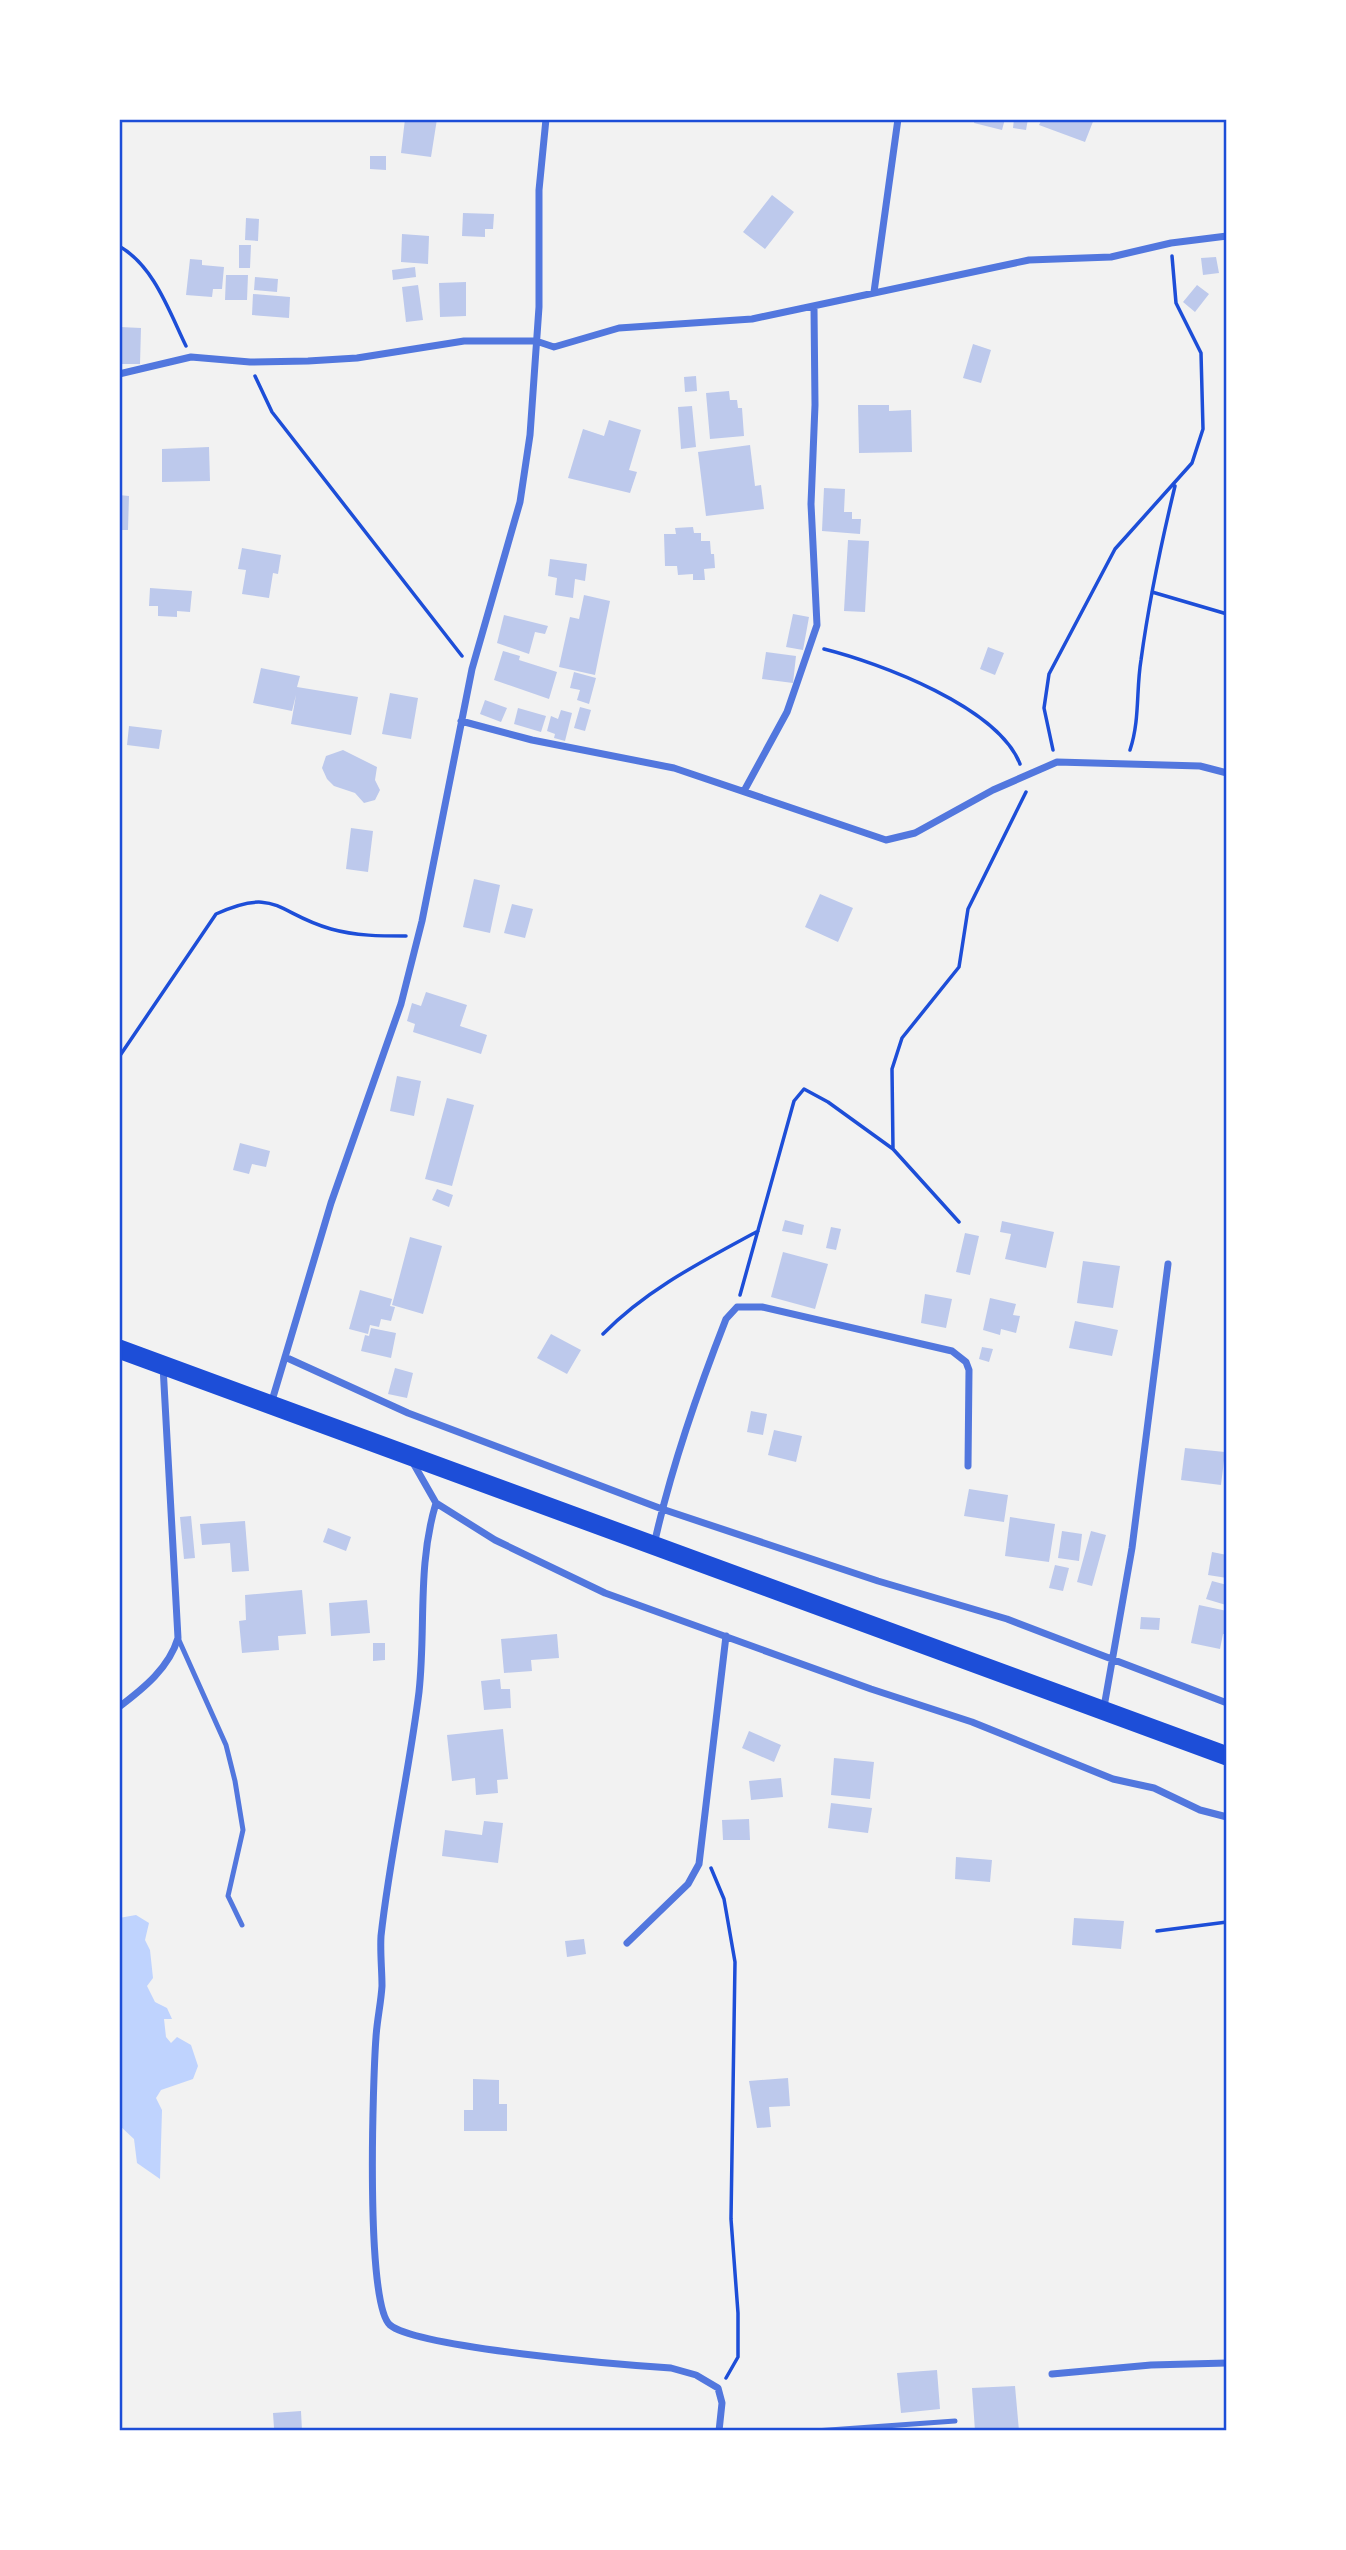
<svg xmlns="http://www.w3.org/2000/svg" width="1346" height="2550" font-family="'Crimson Pro',serif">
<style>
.water{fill:#bfd3fe}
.building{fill:#bdc9ec}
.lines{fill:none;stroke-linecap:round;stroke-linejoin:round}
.path{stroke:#1d4ed8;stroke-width:3.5}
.service{stroke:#5277de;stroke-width:5}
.minor{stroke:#5277de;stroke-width:7}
.trunk{stroke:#1d4ed8;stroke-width:19}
.neatline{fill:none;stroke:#1d4ed8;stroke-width:2.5}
</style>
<rect width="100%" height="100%" fill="#f2f2f2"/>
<path class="water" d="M136 1915 149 1923 145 1940 150 1950 153 1978 147 1986 155 2002 167 2008 172 2019H164L166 2037 171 2043 177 2037 191 2045 198 2066 193 2079 161 2090 156 2098 162 2110 160 2179 137 2163 134 2139 119 2125V1918Z"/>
<path class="building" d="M405 119H437L431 157 401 153Z
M975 119H1005L1002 130 974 123Z
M1014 119H1028L1026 130 1013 128Z
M1042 119H1094L1085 142 1039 125Z
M370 156H386V170L370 169Z
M772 195 794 212 765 249 743 232Z
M463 213 494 214 493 229H485V237L462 236Z
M246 218 259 219 258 241 245 240Z
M402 234 429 236 428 264 401 262Z
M239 245H251L250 268H239Z
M1216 257 1219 273 1203 275 1201 258Z
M190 259 202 260V265L224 267 222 289H213L212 297 186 295Z
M415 267 416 277 393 280 392 270Z
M226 275H248L247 300H225Z
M255 277 278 279 277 292 254 290Z
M466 282V316L440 317 439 283Z
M418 285 423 320 406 322 402 287Z
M1197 285 1209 294 1195 312 1183 302Z
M253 294 290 297 289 318 252 315Z
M120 327 141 328 140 364H119Z
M973 344 991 350 981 383 963 378Z
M696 376 697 391 685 392 684 377Z
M729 391 730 400H737L738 408H742L744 436 710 439 706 393Z
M858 405H889V411L911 410 912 452 859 453Z
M692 406 696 447 681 449 678 407Z
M609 420 641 430 629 470 637 472 630 493 568 478 583 429 604 436Z
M750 445 755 486 761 485 764 509 706 516 698 452Z
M209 447 210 481 162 482V449Z
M824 488 845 489 844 512H852V519H861L860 534 822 531Z
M119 495 129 496 128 530H119Z
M693 527 694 533H701V541H710L711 554H714L715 568 704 569 705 580H693V574L678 575 677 566H665L664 534H676L675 528Z
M848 540 869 541 865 612 844 611Z
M242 548 281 555 278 574 273 573 269 598 242 594 246 570 238 569Z
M550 559 587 564 585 581 575 579 573 598 555 595 557 578 548 576Z
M150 588 192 591 190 612 177 611V617L158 616V606H149Z
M584 595 610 601 595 675 559 667 570 617 579 619Z
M793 614 809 617 803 650 786 647Z
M504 615 548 626 545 634 535 632 529 654 497 643Z
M988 647 1004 653 995 675 980 669Z
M503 651 520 656 519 660 557 672 549 699 494 680Z
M766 652 796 656 793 683 762 679Z
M261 668 300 676 297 687 358 697 351 735 291 724 296 695 292 711 253 703Z
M574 672 596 678 589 704 577 700 580 690 570 688Z
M390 693 418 698 411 739 382 734Z
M485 700 507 708 501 722 480 714Z
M580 707 591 710 585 731 574 728Z
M518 708 546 716 541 732 514 724Z
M561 710 572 713 565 741 554 738 555 734 547 731 551 716 558 719Z
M129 726 162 730 159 749 127 745Z
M343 750 377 767 375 780 380 790 375 800 364 803 355 793 334 786 327 779 322 768 326 756Z
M351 828 373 831 368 872 346 869Z
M474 879 500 885 490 933 463 927Z
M820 894 853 908 838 942 805 927Z
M512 904 533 909 525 938 504 933Z
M426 992 467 1005 460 1026 487 1035 481 1054 413 1032 415 1024 407 1021 412 1003 421 1006Z
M397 1076 421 1081 414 1116 390 1111Z
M447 1098 474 1105 452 1186 425 1179Z
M240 1143 270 1151 266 1167 252 1164 249 1174 233 1170Z
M437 1189 453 1195 449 1207 432 1200Z
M785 1220 804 1225 802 1235 782 1231Z
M1002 1221 1054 1232 1046 1268 1005 1259 1011 1234 1000 1232Z
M831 1227 841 1229 836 1250 826 1248Z
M965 1233 979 1236 970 1275 956 1272Z
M410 1237 442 1246 423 1314 392 1305Z
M783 1252 828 1264 815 1309 771 1297Z
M1083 1261 1120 1266 1113 1308 1077 1303Z
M360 1290 392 1299 390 1306 395 1307 391 1321 381 1319 379 1327 370 1325 368 1334 349 1329Z
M925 1294 952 1299 946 1328 921 1323Z
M990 1298 1016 1304 1013 1315 1020 1316 1016 1333 1001 1329 1000 1335 983 1330Z
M1075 1321 1118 1330 1112 1356 1069 1348Z
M371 1328 396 1333 391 1358 361 1351 365 1335 369 1336Z
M551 1334 581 1350 567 1374 537 1358Z
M982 1347 993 1349 989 1362 979 1359Z
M395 1368 413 1373 407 1398 388 1394Z
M751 1411 767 1414 763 1435 747 1432Z
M774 1430 802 1436 796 1462 768 1455Z
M1185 1448 1225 1452 1221 1485 1181 1480Z
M969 1489 1008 1495 1004 1522 964 1516Z
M191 1516 195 1558 184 1559 180 1517Z
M1010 1517 1055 1524 1049 1562 1005 1556Z
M245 1521 249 1571 232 1572 230 1543 202 1545 200 1524Z
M328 1528 351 1537 346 1551 323 1542Z
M1062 1531 1082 1534 1079 1561 1058 1558Z
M1091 1531 1106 1535 1092 1586 1077 1582Z
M1212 1552 1227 1555V1578L1208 1575Z
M1055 1565 1069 1568 1063 1591 1049 1588Z
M1212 1581 1227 1585 1226 1605 1206 1599Z
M302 1590 306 1634 278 1636 279 1650 242 1653 239 1621 246 1620 245 1595Z
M367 1600 370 1633 331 1636 329 1603Z
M1199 1605 1227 1611V1634H1223L1220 1649 1191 1643Z
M1141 1617 1160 1618 1159 1630 1140 1629Z
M557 1634 559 1658 531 1660 532 1671 504 1673 501 1639Z
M373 1643H385V1660L373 1661Z
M500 1679 501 1689H510L511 1708 484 1710 481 1681Z
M503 1729 508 1779 497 1780 498 1793 476 1795 475 1778 452 1781 447 1735Z
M749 1731 781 1745 774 1762 742 1748Z
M834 1758 874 1762 870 1799 831 1795Z
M781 1778 783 1797 751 1800 749 1781Z
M831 1803 872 1808 868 1833 828 1828Z
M749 1819 750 1840H723L722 1820Z
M484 1821 503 1823 498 1863 442 1856 445 1830 482 1835Z
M956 1857 992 1860 990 1882 955 1879Z
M1074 1918 1124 1921 1121 1949 1072 1945Z
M584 1939 586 1954 567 1957 565 1941Z
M788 2078 790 2106 769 2107 771 2127 757 2128 749 2081Z
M473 2079 499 2080V2104H507V2131H464V2110H473Z
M937 2370 940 2409 901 2413 897 2373Z
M1015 2386 1019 2431H975L972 2388Z
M301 2411 302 2431H265L274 2428 273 2413Z"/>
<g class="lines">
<path class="path" d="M119 246C154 266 169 311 186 346
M255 376 272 412 462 656
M1152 592 1227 614
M824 649C880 663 998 707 1020 764
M1053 750 1044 708 1049 674 1115 549 1192 463 1203 429 1201 353 1176 303 1172 256
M1130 750C1140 720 1136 690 1141 660 1149 601 1161 544 1175 486
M119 1057 216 914C277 886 277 914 331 929 356 936 381 936 406 936
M893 1149 892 1069 902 1038 959 967 968 909 1026 792
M740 1295 794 1101 804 1089 828 1102 893 1149 959 1222
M603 1334C647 1289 703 1261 758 1231
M711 1868 724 1899 735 1962 731 2219 738 2313V2357L726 2378
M1157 1931 1227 1922"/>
<path class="service" d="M178 1638 226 1745 235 1781 243 1830 228 1896 242 1925
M815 2431 955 2421"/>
<path class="minor" d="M874 292 898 119
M119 374 191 357 250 362 308 361 357 358 464 341H536L554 347 619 328 752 319 1029 260 1111 257 1171 243 1227 236
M461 721 532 740 674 768 886 840 915 833 993 790 1057 762 1200 766 1227 773
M744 791 787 712 817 625 811 504 815 405 814 308
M285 1357 408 1413 662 1509 878 1581 1007 1619 1227 1703
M271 1404 331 1203 401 1004 422 921 472 669 520 502 530 435 539 307V190L546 119
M412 1461 436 1503 495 1540 605 1593 871 1689 972 1722 1113 1779 1154 1788 1200 1810 1227 1817
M436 1503C417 1566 426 1628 419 1692 409 1773 390 1854 381 1936 380 1952 382 1970 382 1986 381 2003 377 2020 376 2037 373 2078 365 2304 390 2325 418 2348 624 2365 671 2368L696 2375 718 2388 722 2403 719 2431
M654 1545C671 1467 697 1393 726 1319L737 1307H762L952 1351 966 1362 969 1370 968 1466
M119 1707C144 1688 169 1668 178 1638L163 1366
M1104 1707 1132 1548 1168 1264
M627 1943 688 1884 699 1864 726 1636
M1052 2374 1151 2365 1227 2363"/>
<path class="trunk" d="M119 1349 1227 1756"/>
</g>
<rect width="1346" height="2550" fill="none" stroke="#ffffff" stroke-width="242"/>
<rect x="121" y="121" width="1104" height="2308" class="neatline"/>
</svg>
